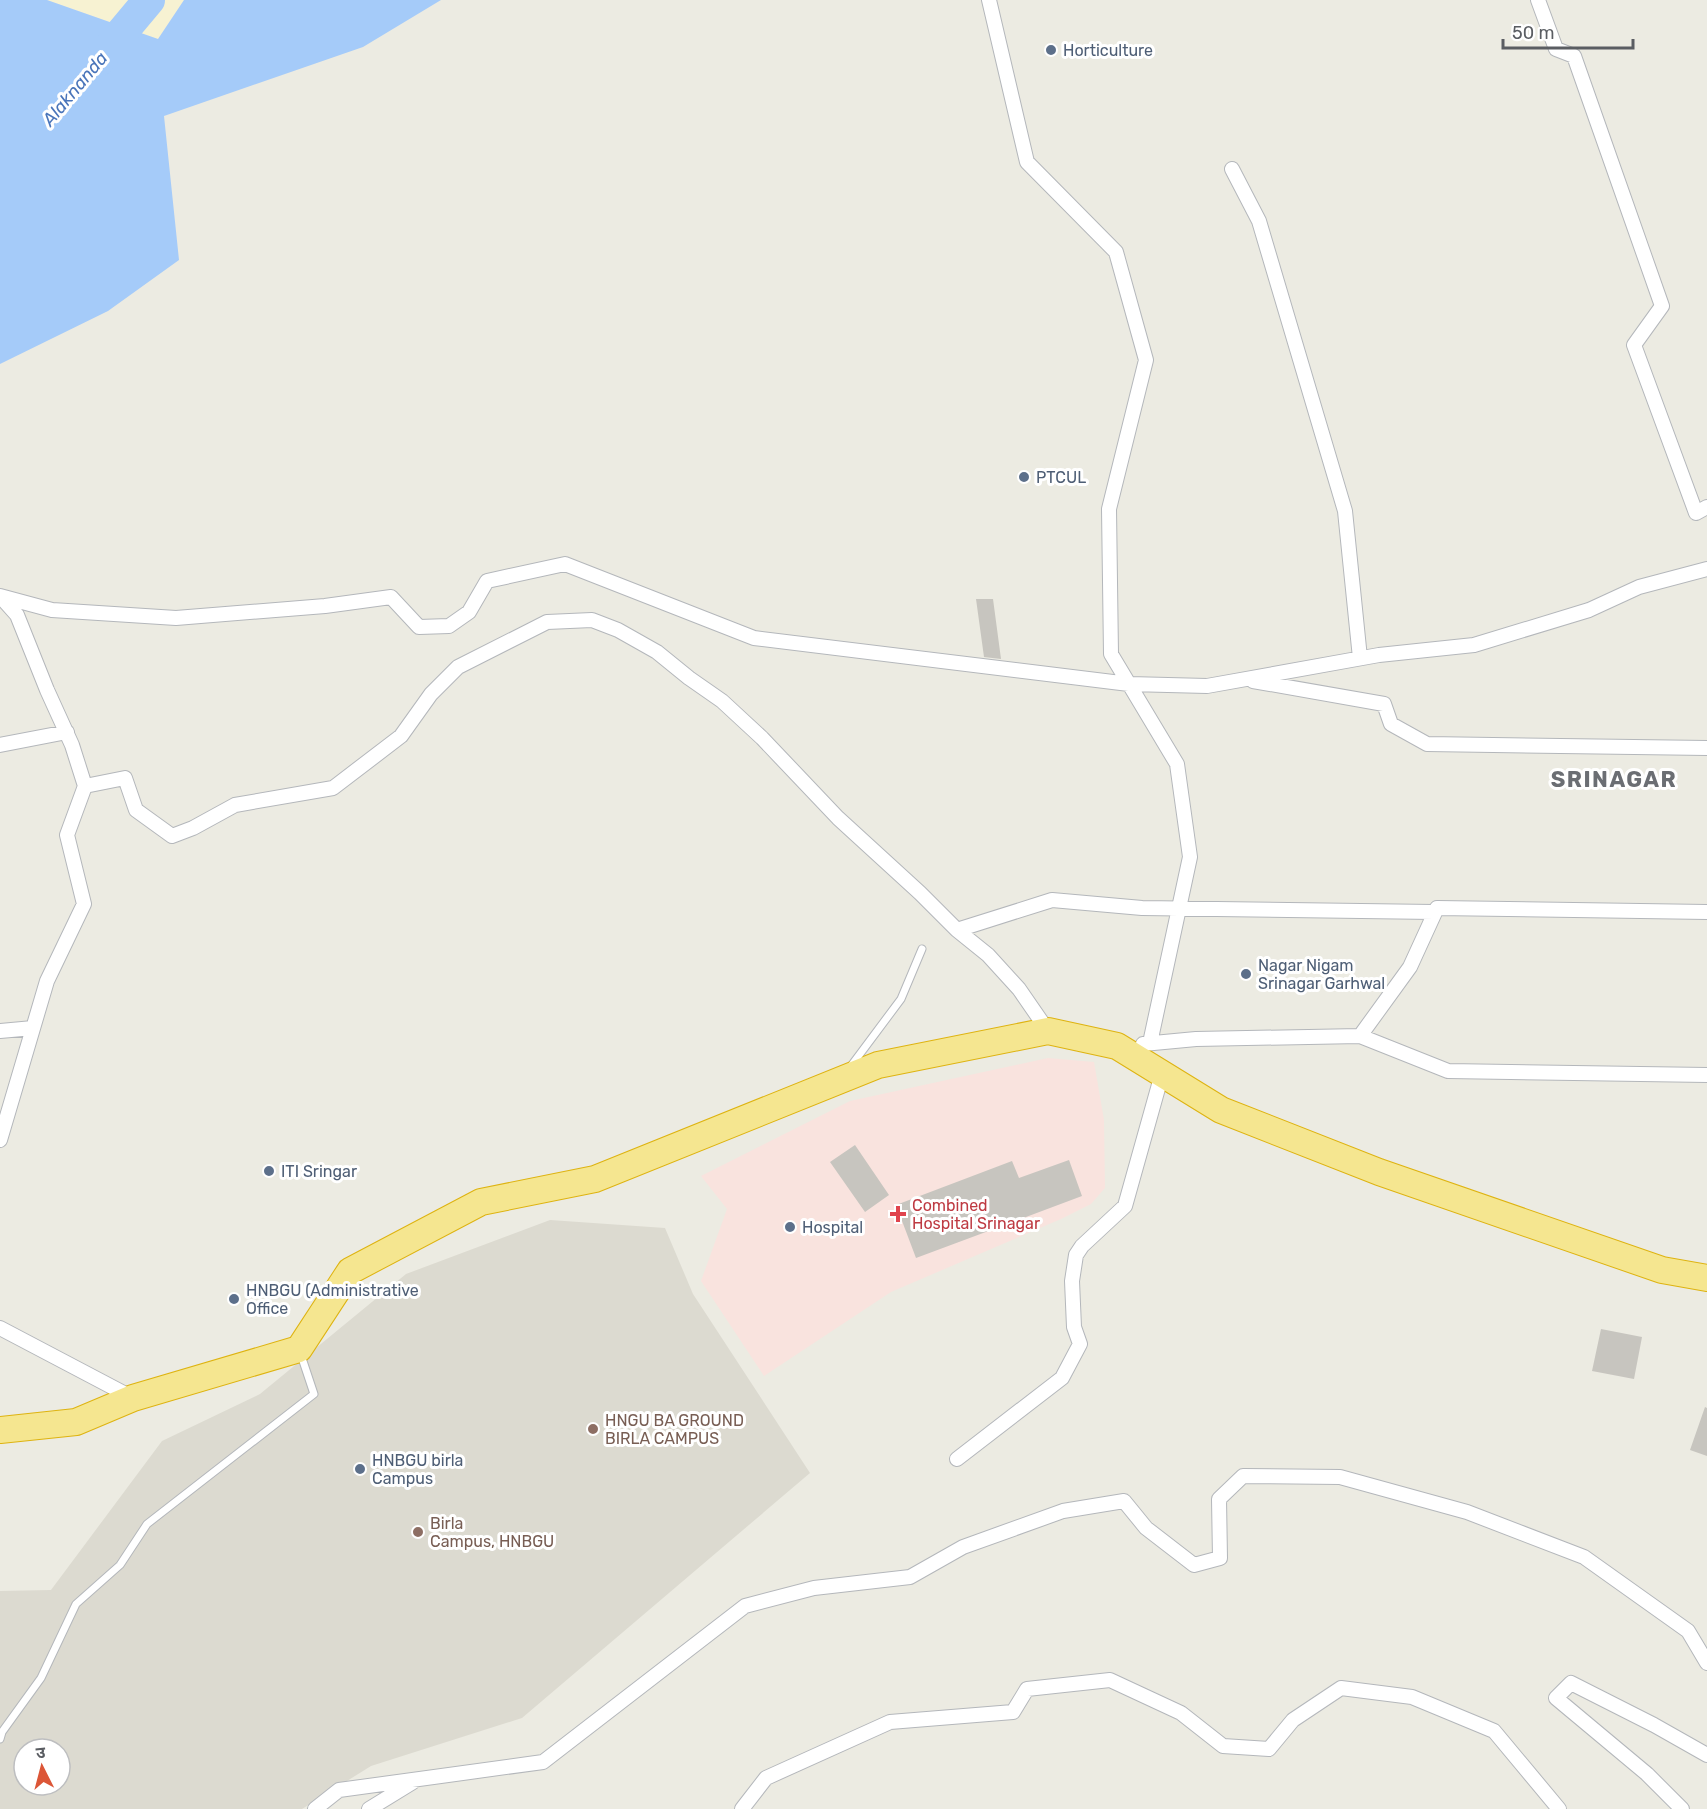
<svg xmlns="http://www.w3.org/2000/svg" width="1707" height="1809" font-family="Rubik,'Noto Sans Devanagari',sans-serif">
<style>
.education{fill:#dcdad0;fill-rule:evenodd}
.medical{fill:#f9e3de}
.sand{fill:#f7f2d2}
.water{fill:#a5cbf9}
.lines{fill:none;stroke-linecap:round;stroke-linejoin:round}
.river{stroke:#a5cbf9;stroke-width:32}
.building{fill:#c7c5bf}
.lane-casing{stroke:#b4b7bb;stroke-width:9}
.street-casing{stroke:#b4b7bb;stroke-width:16}
.highway-casing{stroke:#deb310;stroke-width:28}
.lane{stroke:#fff;stroke-width:7}
.street{stroke:#fff;stroke-width:14}
.highway{stroke:#f5e690;stroke-width:26}
.service-dot{fill:#5c6f8a;stroke:#fff;stroke-width:2}
.health-dot{fill:#e0444e;stroke:#fff;stroke-width:2}
.education-dot{fill:#8d6e63;stroke:#fff;stroke-width:2}
.labels{text-anchor:middle;dominant-baseline:central;stroke-width:6;stroke-linejoin:round;paint-order:stroke}
.service-label{font-size:16px;fill:#4e5e75;stroke:#fff;text-anchor:start}
.health-label{font-size:16px;fill:#be3a42;stroke:#fff;text-anchor:start}
.education-label{font-size:16px;fill:#785e54;stroke:#fff;text-anchor:start}
.water-label{font-size:18px;font-style:italic;fill:#4a75ba;stroke:#fff}
.district-label{font-size:22px;font-weight:bold;letter-spacing:1.5px;fill:#6b6e73;stroke:#fff}
</style>
<rect width="100%" height="100%" fill="#ecebe2"/>
<path class="education" d="M550 1220 665 1228 693 1294 810 1473 522 1718 371 1766 302 1809H0V1591L51 1590 162 1441 260 1394 406 1274ZM24 1749H60V1785H24Z"/>
<path class="medical" d="M1048 1058 1094 1062 1104 1120 1105 1188 1091 1204 1061 1219 891 1292 764 1376 701 1281 727 1209 701 1176 850 1101Z"/>
<path class="sand" d="M47 0H184L158 39Z"/>
<path class="water" d="M0 0H47L158 39 184 0H441L363 47 164 116 179 260 108 311 0 364Z"/>
<g class="lines">
<path class="river" d="M98 61 149 0"/>
</g>
<path class="building" d="M976 599H993L1001 659 984 657Z
M855 1145 889 1195 865 1212 830 1162Z
M1069 1160 1082 1196 916 1258 896 1205 1012 1161 1019 1178Z
M1601 1329 1642 1337 1634 1379 1592 1371Z
M1705 1407 1707 1408V1456L1690 1450Z"/>
<g class="lines">
<g class="lane-casing">
<path id="lane" d="M851 1066 901 999 922 949
M0 1739 2 1732 41 1678 76 1604 120 1565 147 1524 314 1394 301 1355"/>
</g>
<g class="street-casing">
<path id="street" d="M989 0 1027 162 1116 252 1146 360 1109 509 1111 654 1177 764 1190 857 1150 1043
M1538 0 1556 49 1574 56 1662 306 1634 345 1696 513 1707 507
M1232 169 1259 221 1345 511 1360 658
M1253 681 1384 704 1391 724 1427 744 1707 748
M0 745 67 732
M957 930 1052 900 1142 908 1434 912
M0 1031 33 1028
M1048 1031 1019 989 988 955 957 930 920 893 838 818 762 738 722 701 689 678 657 652 618 630 592 620 547 622 458 667 431 694 401 736 333 788 235 805 193 828 172 836 136 810 125 778 85 786 72 745 47 690 17 615 0 596 52 610 176 618 325 606 391 597 419 627 449 626 469 612 487 581 565 564 754 638 1129 684 1207 686 1379 655 1474 645 1589 610 1639 587 1707 569
M1360 1036 1410 967 1437 908 1707 912
M1143 1044 1196 1039 1360 1036 1448 1071 1707 1075
M0 1140 47 981 84 904 67 835 85 786
M0 1328 133 1398
M957 1459 1062 1378 1080 1344 1074 1327 1072 1281 1076 1255 1082 1246 1125 1206 1162 1074
M315 1809 339 1790 543 1762 745 1606 814 1588 910 1577 963 1547 1063 1511 1124 1501 1146 1528 1194 1565 1220 1558 1219 1499 1243 1476 1340 1477 1467 1512 1584 1557 1688 1631 1707 1663
M369 1809 413 1782
M742 1809 766 1778 890 1722 1013 1712 1027 1689 1110 1680 1181 1713 1223 1746 1269 1749 1293 1720 1341 1688 1412 1697 1494 1731 1559 1809
M1682 1809 1647 1774 1556 1698 1571 1683 1654 1725 1707 1755"/>
</g>
<g class="highway-casing">
<path id="highway" d="M0 1430 76 1422 133 1398 299 1349 350 1271 481 1202 595 1179 878 1065 1048 1031 1117 1046 1221 1110 1379 1172 1662 1270 1707 1278"/>
</g>
<use href="#lane" class="lane"/>
<use href="#street" class="street"/>
<use href="#highway" class="highway"/>
</g>
<g class="service-dot">
<circle cx="1051" cy="50" r="6"/>
<circle cx="1024" cy="477" r="6"/>
<circle cx="1246" cy="974" r="6"/>
<circle cx="269" cy="1171" r="6"/>
<circle cx="790" cy="1227" r="6"/>
<circle cx="234" cy="1299" r="6"/>
<circle cx="360" cy="1469" r="6"/>
</g>
<path class="health-dot" d="M895 1205h6v6h6v6h-6v6h-6v-6h-6v-6h6z"/>
<g class="education-dot">
<circle cx="593" cy="1429" r="6"/>
<circle cx="418" cy="1532" r="6"/>
</g>
<g class="labels">
<g class="service-label">
<text x="1063" y="50">Horticulture</text>
<text x="1036" y="477">PTCUL</text>
<text x="1258" y="965">Nagar Nigam<tspan x="1258" dy="18">Srinagar Garhwal</tspan></text>
<text x="281" y="1171">ITI Sringar</text>
<text x="802" y="1227">Hospital</text>
<text x="246" y="1290">HNBGU (Administrative<tspan x="246" dy="18">Office</tspan></text>
<text x="372" y="1460">HNBGU birla<tspan x="372" dy="18">Campus</tspan></text>
</g>
<g class="health-label">
<text x="912" y="1205">Combined<tspan x="912" dy="18">Hospital Srinagar</tspan></text>
</g>
<g class="education-label">
<text x="605" y="1420">HNGU BA GROUND<tspan x="605" dy="18">BIRLA CAMPUS</tspan></text>
<text x="430" y="1523">Birla<tspan x="430" dy="18">Campus, HNBGU</tspan></text>
</g>
<g class="water-label">
<text transform="translate(75 89) rotate(-50)">Alaknanda</text>
</g>
<g class="district-label">
<text x="1614" y="779">SRINAGAR</text>
</g>
</g>
<g transform="translate(42 1767) rotate(354)"><circle r="28" fill="#ffffff" stroke="#bdbec0" stroke-width="1.5"/>
<path d="M0-4.5L10 22L0 15L-10 22Z" fill="#dc5637"/>
<text y="-9" font-size="16" font-weight="bold" text-anchor="middle" fill="#5a5d62">उ</text>
</g>
<path d="M1503 39v9h130v-9" fill="none" stroke="#5a5d62" stroke-width="3"/>
<text x="1512" y="39" font-size="18" fill="#5a5d62" stroke="#ffffff" stroke-width="4.5" paint-order="stroke">50 m</text>
</svg>
